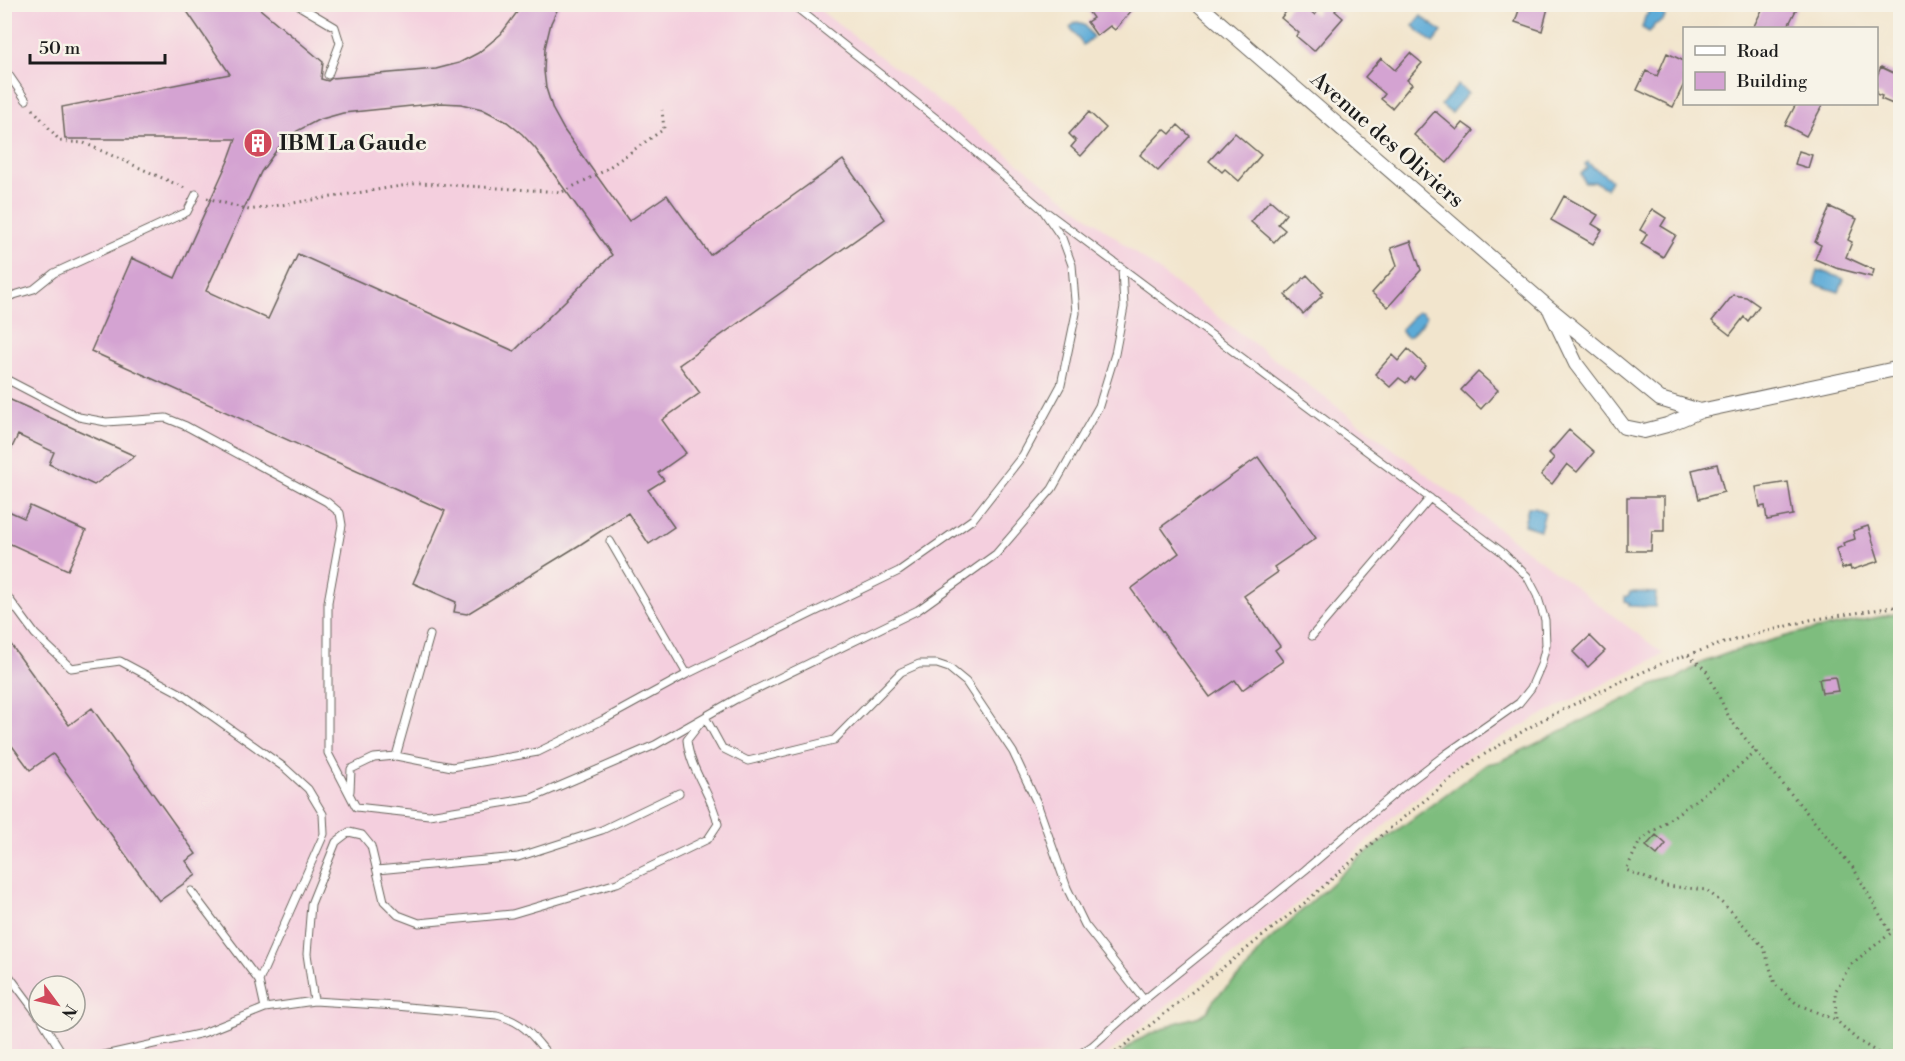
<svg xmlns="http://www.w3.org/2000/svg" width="1905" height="1061" font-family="'Libre Bodoni',serif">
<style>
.built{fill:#f4cfde;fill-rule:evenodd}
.forest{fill:#7ebd7e;stroke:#4d6c4d;stroke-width:1.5}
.water{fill:#5dabd7;stroke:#3c647a;stroke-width:1.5}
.building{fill:#d4a3d2;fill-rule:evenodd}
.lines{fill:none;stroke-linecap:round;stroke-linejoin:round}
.lane-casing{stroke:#67625a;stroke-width:9}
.street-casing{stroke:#67625a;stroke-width:16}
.path{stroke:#67625a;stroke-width:3;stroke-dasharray:1.5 4.5;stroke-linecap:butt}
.lane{stroke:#fff;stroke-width:7}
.street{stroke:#fff;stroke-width:14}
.labels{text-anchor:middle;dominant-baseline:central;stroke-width:5;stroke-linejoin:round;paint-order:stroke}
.street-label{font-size:22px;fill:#1c1c1c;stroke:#f7f3e8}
.poi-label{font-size:22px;font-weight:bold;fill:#1c1c1c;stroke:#f7f3e8;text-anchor:start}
</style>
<rect width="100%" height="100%" fill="#f7f3e8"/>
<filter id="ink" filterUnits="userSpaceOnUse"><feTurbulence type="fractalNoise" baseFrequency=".0167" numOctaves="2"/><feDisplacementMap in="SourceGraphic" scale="12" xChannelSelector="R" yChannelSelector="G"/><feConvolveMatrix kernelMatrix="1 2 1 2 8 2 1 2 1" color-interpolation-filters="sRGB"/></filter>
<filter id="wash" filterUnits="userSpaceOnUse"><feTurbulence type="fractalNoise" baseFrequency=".008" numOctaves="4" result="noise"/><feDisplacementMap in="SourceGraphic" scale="24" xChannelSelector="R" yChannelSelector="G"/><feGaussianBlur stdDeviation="1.35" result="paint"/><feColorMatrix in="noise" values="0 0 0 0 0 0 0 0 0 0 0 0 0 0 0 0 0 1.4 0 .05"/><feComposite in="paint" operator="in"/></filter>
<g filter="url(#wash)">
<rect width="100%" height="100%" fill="#f2e5cd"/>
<path class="built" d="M5 5H813L1224 321 1664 654 1538 717 1468 756 1394 816 1334 873 1269 927 1191 986 1105 1056H5ZM39 986H75V1022H39Z"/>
<path class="forest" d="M1900 613V1056H1119L1134 1042 1175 1023 1200 1016 1208 1011 1214 999 1248 968 1263 946 1358 859 1487 764 1501 761 1653 685 1676 679 1701 663 1731 652 1797 633Z"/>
<path class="water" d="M1653 7 1663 10 1665 17 1662 21 1654 25 1653 28 1649 32 1642 28 1645 17Z
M1421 16 1442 32 1433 43 1413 26Z
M1077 22 1084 24 1093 37 1083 45 1070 27Z
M1458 85 1468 93 1451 113 1441 105Z
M1588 162C1593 170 1605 172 1611 181L1606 188 1595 182H1584L1581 174 1587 168 1585 164Z
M1818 270 1844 279 1839 292 1814 284Z
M1417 312H1421L1426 316V319L1410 336 1407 337 1401 332V329Z
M1528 507H1535L1545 512 1540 530 1524 525Z
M1630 592 1656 593 1655 607 1629 606V603L1625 601V597L1629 595Z"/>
<g id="blocks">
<path class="building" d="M182 4H254L323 62 321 79 328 81 332 78 436 69 459 63 478 53 501 34 523 4H560L551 23 545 48 544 71 546 88 553 110 564 130 629 221 667 195 710 255 843 160 885 219 679 365 700 393 662 420 686 453 658 473 664 480 648 490 674 527 649 544 628 513 581 544 467 614 454 612 456 602 413 583 445 511 91 351 132 258 175 278 228 161 236 139H65L62 107 230 74ZM441 103 461 104 482 109 507 122 522 134 535 148 612 255 514 351 298 254 268 319 206 291 261 172 278 148 297 131 318 120 343 113Z
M1083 4H1137L1115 30 1110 26 1097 36 1087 22 1093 18Z
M1292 4H1302L1315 15 1323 4H1340L1335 11 1343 18 1314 51 1296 36 1299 33 1281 18Z
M1521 4H1549L1542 31 1515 22Z
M1765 4H1799L1787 28H1753Z
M1410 53 1422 63 1407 80 1412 84 1392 108 1381 99 1385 94 1365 77 1381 58 1395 70Z
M1667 53 1684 61V84L1673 107 1637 90 1646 71 1657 76Z
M1881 67 1900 76V107L1881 99 1882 96 1876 94V78Z
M1796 104H1823L1806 136 1785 125Z
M1435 111 1457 130 1463 123 1474 131 1447 163 1414 135Z
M1089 112 1106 128 1081 156 1071 147 1076 141 1069 134Z
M1178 125 1190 136 1158 171 1140 155 1164 129 1170 134Z
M1235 133 1261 155 1239 181 1225 169 1222 172 1209 161Z
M1799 151 1812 155 1808 168 1795 164Z
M1564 196 1598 215 1592 224 1602 230 1593 244 1551 220Z
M1270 200 1286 214 1278 224 1285 230 1274 242 1251 222Z
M1830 207 1857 219 1848 240 1852 242 1846 257 1874 270 1872 277 1836 268 1815 259 1821 245 1815 242Z
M1652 209 1666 218 1661 226 1676 235 1663 257 1641 244 1647 234 1640 230Z
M1411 241 1421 270 1388 307 1372 293 1397 265 1391 248Z
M1307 275 1323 292 1320 294 1322 296 1303 314 1285 295Z
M1733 295 1746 297 1759 306 1748 321 1744 317 1730 335 1712 321Z
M1408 349 1426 366 1414 380 1411 377 1406 383 1399 378 1390 387 1375 374 1392 355 1398 361Z
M1478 372 1498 390 1481 409 1461 390Z
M4 397 135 456 94 485 49 464 54 452 18 435 4 464Z
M1569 430 1594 452 1577 472 1567 464 1552 484 1541 475 1554 458 1549 453Z
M1258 457 1316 538 1274 567 1278 572 1244 596 1280 646 1275 650 1283 661 1242 690 1235 680 1210 697 1131 589 1179 553 1161 527Z
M1717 464 1724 492 1699 499 1692 470Z
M1788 482 1793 515 1767 520 1765 506 1760 507 1756 487Z
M1627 497H1664V531H1652L1651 551H1627Z
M30 506 86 531 68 570 4 541V509L24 518Z
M1868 526 1879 561 1851 570 1850 566 1842 569 1836 549 1844 546 1843 543 1855 539 1853 531Z
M4 635 69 725 92 708 196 854 186 861 196 875 159 901 53 754 30 770 4 735Z
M1590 636 1605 651 1588 667 1573 652Z
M1835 677 1838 691 1822 693 1819 679Z
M1656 835 1666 844 1657 855 1646 846Z"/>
</g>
</g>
<g filter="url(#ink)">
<use href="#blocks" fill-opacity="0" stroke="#67625a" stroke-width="1.5"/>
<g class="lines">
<g class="lane-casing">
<path id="lane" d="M296 4 335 27 340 43 328 75
M4 68 26 100
M1048 213 1502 552 1527 576 1537 595 1545 620 1546 645 1541 665 1531 688 1519 703 1446 754 1400 789 1305 870 1144 1000 1092 1046 1077 1056
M4 298 34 289 54 273 187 212 196 194
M4 378 79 417 106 422 166 418 186 426 327 502 340 513 342 525 328 602V753L356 807 429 815 532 798 655 745 736 699 918 610 996 554 1052 489 1099 406 1115 354 1124 307 1122 268
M610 541 687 674
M4 592 35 634 71 668 120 661 180 693 285 768 308 789 323 814 324 834 259 981
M1312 636 1430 498
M396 756 430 635
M350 791 351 769 374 758 396 756 452 767 538 752 603 720 687 674 899 571 973 519 1023 455 1061 385 1076 313 1072 265 1062 238 1042 209 943 124 792 4
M377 870 518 857 602 830 679 793
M4 969 39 1016
M314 1001 307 954 311 904 336 842 349 832 362 835 371 846 384 901 398 915 419 923 512 914 617 883 708 839 718 824C712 794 690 771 687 740L705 717 722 748 748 761 834 740 901 672 919 664H937L949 668 966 682 1013 752 1037 803 1067 888 1085 925 1144 1000
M265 1008 314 1001 396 1006 497 1015C524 1022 533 1036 549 1056
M43 1022 64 1056
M100 1056 203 1033 265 1008 259 981 191 891"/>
</g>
<g class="street-casing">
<path id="street" d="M1198 4 1549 308 1660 399 1700 411 1900 368
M1551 312 1576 364 1624 427 1644 431 1667 425 1700 411"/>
</g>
<path class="path" d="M33 109 60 141 84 143 187 189
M207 198 249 210 420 183 562 192 602 172 664 129 662 110
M1688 655 1706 670 1730 719 1756 752 1854 869 1891 934
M1756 752 1724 779 1640 841 1626 870 1666 886 1707 890 1731 911 1764 948 1775 984 1797 1004 1836 1020
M1111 1056 1307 901 1378 838 1475 760 1540 721 1615 684 1666 662 1727 642 1810 620 1900 606
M1883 1056 1856 1039 1836 1020 1835 992 1850 965 1900 926"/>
<use href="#lane" class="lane"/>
<use href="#street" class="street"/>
</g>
</g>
<defs>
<g id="building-disc" transform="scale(1.5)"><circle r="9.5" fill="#d1495b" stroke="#f7f3e8"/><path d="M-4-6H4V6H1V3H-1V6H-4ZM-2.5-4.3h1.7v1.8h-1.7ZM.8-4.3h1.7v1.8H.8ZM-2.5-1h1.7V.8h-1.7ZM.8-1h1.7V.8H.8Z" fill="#fff"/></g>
</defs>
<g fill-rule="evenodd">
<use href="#building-disc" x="258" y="143"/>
</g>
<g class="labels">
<g class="street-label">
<text transform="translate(1387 140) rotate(41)">Avenue des Oliviers</text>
</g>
<g class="poi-label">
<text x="279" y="143">IBM La Gaude</text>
</g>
</g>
<rect width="1905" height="1061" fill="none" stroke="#f7f3e8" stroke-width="24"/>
<rect x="1683" y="27" width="195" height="78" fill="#f7f3e8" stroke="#9f9d96" stroke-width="1.5"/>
<rect x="1695" y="46" width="30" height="9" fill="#ffffff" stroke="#9f9d96" stroke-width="1.5"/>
<text x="1737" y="57" font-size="18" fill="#1c1c1c">Road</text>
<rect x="1695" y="72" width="30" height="18" fill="#d4a3d2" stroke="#9f9d96" stroke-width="1.5"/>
<text x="1737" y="87" font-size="18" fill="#1c1c1c">Building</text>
<g transform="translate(57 1004) rotate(123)"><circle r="28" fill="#f7f3e8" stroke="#9f9d96" stroke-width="1.5"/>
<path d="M0-4.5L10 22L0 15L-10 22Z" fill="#d1495b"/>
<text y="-9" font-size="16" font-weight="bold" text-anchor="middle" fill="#1c1c1c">N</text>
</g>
<path d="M30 54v9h135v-9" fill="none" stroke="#1c1c1c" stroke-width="3"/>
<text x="39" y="54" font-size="18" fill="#1c1c1c" stroke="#f7f3e8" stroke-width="4.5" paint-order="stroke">50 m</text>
</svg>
